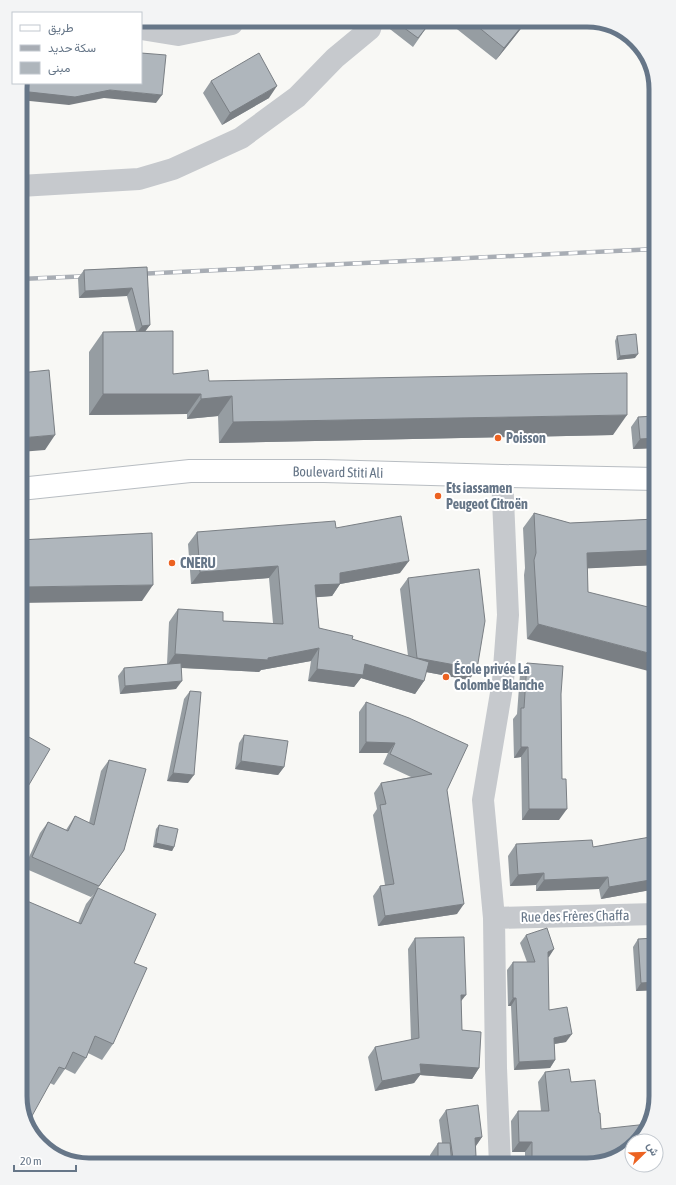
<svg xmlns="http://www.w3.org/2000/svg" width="676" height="1185" font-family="'Asap Condensed',Vazirmatn,sans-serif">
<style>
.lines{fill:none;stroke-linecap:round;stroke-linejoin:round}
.secondary-casing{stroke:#b8bdc2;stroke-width:24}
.street{stroke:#c6c9cd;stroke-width:22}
.secondary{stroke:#fff;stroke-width:22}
.rail-casing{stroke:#a8adb4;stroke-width:4.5}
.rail{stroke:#fff;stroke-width:3;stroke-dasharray:9;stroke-linecap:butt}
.wall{fill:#969da2}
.shaded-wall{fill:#7a7f84}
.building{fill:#afb6bc;stroke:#7a7f84}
.poi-dot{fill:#ec6221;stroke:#fff;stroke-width:1.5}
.labels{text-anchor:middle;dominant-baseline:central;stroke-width:4;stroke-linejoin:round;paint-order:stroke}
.poi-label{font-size:14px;font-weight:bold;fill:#667688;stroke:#fff;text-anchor:start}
.street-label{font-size:14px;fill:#667688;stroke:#fff}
.rim{fill:none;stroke:#667688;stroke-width:5}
</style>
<rect width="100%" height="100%" fill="#f8f8f5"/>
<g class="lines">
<g class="secondary-casing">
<path id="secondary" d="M20 489 190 471H324L502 476 656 479"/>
</g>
<path class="street" d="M141 29 178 35 232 24
M20 186 139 179 173 169 241 138 297 97 335 58 370 29 372 22
M494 918 656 914
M500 1165 496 1068 494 918 483 800 503 681 508 615 502 476"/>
<use href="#secondary" class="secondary"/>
<g class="rail-casing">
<path id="rail" d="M137 274 656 249
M20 279 91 276"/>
</g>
<use href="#rail" class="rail"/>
</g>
<path class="wall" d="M527 21 496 60 448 22Z
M389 22H427L429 24 413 47 386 26Z
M211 81 269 98 222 125 203 93Z
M147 267 150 325 145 331 173 374 209 381 613 435 219 443 218 416 187 419V414L89 415V352L103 332 136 331 127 296 79 298 78 278 84 270Z
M617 336 635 358 617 360 615 341Z
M656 393V416L652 399Z
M656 416V448L633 449 631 427 638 417Z
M534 513 570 523 656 519V565L587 568 588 592 527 639 524 575 525 568 523 528Z
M336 528 400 573 340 584 332 596 316 597 319 628 352 639 408 656 400 589 408 578 469 680 426 672 424 681 415 694 361 678 354 687 308 681 311 661 261 670 259 672 181 668 176 689 120 694 118 676 124 668 167 664 169 622 178 609 223 621 273 623 269 578 191 584 188 544 197 532Z
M527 663 561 694 559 820H522L521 757 514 758 513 719 517 714 520 674Z
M190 691 188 783 167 781 184 699Z
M366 702 447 790 457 914 378 926 373 896 380 886 385 885 373 815 377 809 374 793 381 783 411 777 383 764 388 753H359V712Z
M244 735 284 767 278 775 235 769 239 743Z
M109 760 124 850 98 888 134 963 113 1044 102 1060 88 1053 86 1058 75 1074 65 1069 54 1085 50 1083 78 923 86 904 94 894 91 897 24 868 40 833 48 822 66 830 75 816 89 823 101 771Z
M159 825 174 847 172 851 153 847 156 829Z
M656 836V889L601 899 599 889 536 891V885L510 886 508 856 516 844 593 847Z
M526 935 554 949 548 957 549 1010 566 1042 554 1044 555 1060 550 1068 514 1070 511 1006H508L507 970 513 962H527L520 943Z
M415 938 461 1001 462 1030 479 1068 472 1079 420 1075 414 1083 375 1091 368 1057 375 1047 411 1040 408 949Z
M638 939 656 990 636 991 633 947Z
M545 1072 571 1082 587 1165H525V1152H512L511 1121 518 1111H541L538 1082Z
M446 1110 482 1137 476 1146V1156L470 1165H430V1155L438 1143H442L439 1120Z"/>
<path class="shaded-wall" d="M526 21H527L496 60 504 48Z
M277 86 269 98 222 125 230 113Z
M110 90 162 95 156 103 104 98 69 105 20 100V91Z
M132 288 127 296 79 298 85 291Z
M150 325 144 333 136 334 142 326Z
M638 354 635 358 617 360 620 356Z
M103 394H201L187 414 89 415Z
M232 396 218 416 187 419 201 399Z
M627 415 613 435 219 443 233 422Z
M55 435 45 450 20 452V438Z
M656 438V448L633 449 640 439Z
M656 550V565L576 569 587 553Z
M409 561 400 573 340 584 332 596 307 598 315 585 340 573Z
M278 566 269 578 191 584 200 572Z
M153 585 142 601 20 603V587Z
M538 624 656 655V673L527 639Z
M319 648 311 661 261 670 259 672 166 667 175 654 268 658Z
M417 658 477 669 469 680 410 669Z
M365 664 424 681 415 694 361 678 354 687 308 681 317 669Z
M182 681 176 689 120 694 125 686Z
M366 742 395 743 388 753H359Z
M521 747H528L521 757 514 758Z
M241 761 284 767 278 775 235 769Z
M173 773 194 775 188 783 167 781Z
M529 809H567L559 820H522Z
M156 843 174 847 172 851 153 847Z
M544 873 536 885 510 886 518 875Z
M608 877 599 889 536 891 544 880Z
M656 879V889L601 899 609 887Z
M464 904 457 914 378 926 385 916Z
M554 949 549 957 542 959 548 952Z
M656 982V990L636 991 641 983Z
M461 995H466L458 1005Z
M513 998H516L511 1006H508Z
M572 1034 566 1042 548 1045 554 1038Z
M555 1060 550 1068 514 1070 519 1062Z
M420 1064 479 1068 472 1079 420 1075 414 1083 375 1091 382 1081Z
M482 1137 475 1147V1138Z
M519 1142H532L525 1152H512Z
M476 1156 470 1165H463L468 1157Z
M532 1157H559L553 1165H526Z
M618 1157 617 1158 587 1165H559L560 1164Z"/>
<path class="building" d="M471 21H526L504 48Z
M396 22H427L429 24 418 38Z
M141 53 166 55 162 95 110 90 75 97 20 91V85L21 83H141Z
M259 53 277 86 230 113 211 81Z
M147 267 150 325 142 326 132 288 85 291 84 270Z
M173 331V374L208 370 209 381 627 373V415L233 422 232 396 201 399V394H103V332Z
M636 334 638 354 620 356 617 336Z
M49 370 55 435 20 438V373Z
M656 416V438L640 439 638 417Z
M534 513 570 523 656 519V550L587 553 588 592 656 609V655L538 624 534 560 536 553Z
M401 516 409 561 340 573V584L315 585 319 628 353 636 352 639 429 662 424 681 365 664 363 675 317 669 319 648 268 658V660L175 654 178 609 223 612V621L283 624 278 566 200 572 197 532 335 521 336 528Z
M152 533 153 585 20 587V540Z
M479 569 485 621 477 669 417 658 408 578Z
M181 663 182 681 125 686 124 668Z
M527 663 563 666 561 694 562 779H566L567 809H529L528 747H521V708H524Z
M190 691 201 692 194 775 173 773Z
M366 702 409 718 468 745 447 790 464 904 385 916 380 886 394 884 380 805 386 804 381 783 432 774 390 754 395 743 366 742Z
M20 732 50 749 20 800Z
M244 735 288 741 284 767 241 761Z
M109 760 146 769 124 850 99 886 32 857 48 822 68 831 75 816 94 825Z
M159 825 178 829 174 847 156 843Z
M656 836V879L609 887 608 877 544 880V873L518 875 516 844 592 840 593 847Z
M98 888 156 914 134 963 147 968 113 1044 95 1036 86 1058 73 1052 65 1069 59 1067 27 1125 20 1096V898L81 924Z
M547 928 554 949 548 952 549 1010 567 1007 572 1034 554 1038 555 1060 519 1062 516 998H513V962H535L526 935Z
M464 937 466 995H461L462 1030 481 1032 479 1068 420 1064 421 1073 382 1081 375 1047 419 1038 415 938Z
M656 938V982L641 983 638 939Z
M569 1069 571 1082 595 1080 599 1113H600L601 1129 648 1124 644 1134 637 1141H632V1145L618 1157 560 1164 559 1157H532V1142H519L518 1111H549L545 1072Z
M478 1105 482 1137 475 1138 476 1156 468 1157V1165H454L446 1110Z
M39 1139 68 1156 66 1159 51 1153Z
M438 1143H450L452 1165H438Z"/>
<g class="poi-dot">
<circle cx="498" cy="438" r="4"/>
<circle cx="438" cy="496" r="4"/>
<circle cx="172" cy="563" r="4"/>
<circle cx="446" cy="677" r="4"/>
</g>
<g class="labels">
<g class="poi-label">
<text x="506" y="438">Poisson</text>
<text x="446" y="488">Ets iassamen<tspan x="446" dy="16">Peugeot Citroën</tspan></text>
<text x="180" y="563">CNERU</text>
<text x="454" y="669">École privée La<tspan x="454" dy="16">Colombe Blanche</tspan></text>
</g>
<g class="street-label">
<text transform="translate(338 472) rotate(1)">Boulevard Stiti Ali</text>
<text transform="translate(575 916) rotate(-1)">Rue des Frères Chaffa</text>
</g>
</g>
<path d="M0 0H676V1185H0ZM89 27H587A62 62 0 0 1 649 89V1096A62 62 0 0 1 587 1158H89A62 62 0 0 1 27 1096V89A62 62 0 0 1 89 27Z" fill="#f3f4f5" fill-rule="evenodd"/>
<path class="rim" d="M89 27H587A62 62 0 0 1 649 89V1096A62 62 0 0 1 587 1158H89A62 62 0 0 1 27 1096V89A62 62 0 0 1 89 27Z"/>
<rect x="12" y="12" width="130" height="72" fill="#ffffff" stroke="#c2c8cf"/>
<rect x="20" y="25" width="20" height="6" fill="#ffffff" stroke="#c2c8cf"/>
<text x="48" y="32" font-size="12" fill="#667688">طريق</text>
<rect x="20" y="45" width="20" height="6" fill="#a8adb4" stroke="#c2c8cf"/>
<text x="48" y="52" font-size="12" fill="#667688">سكة حديد</text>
<rect x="20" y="62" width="20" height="12" fill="#afb6bc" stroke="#c2c8cf"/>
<text x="48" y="72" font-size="12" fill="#667688">مبنى</text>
<g transform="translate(644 1153) rotate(67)"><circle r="19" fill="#ffffff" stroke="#c2c8cf"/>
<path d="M0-3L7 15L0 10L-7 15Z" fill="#ec6221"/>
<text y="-6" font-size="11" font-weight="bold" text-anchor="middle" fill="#667688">ش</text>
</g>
<path d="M14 1165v6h62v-6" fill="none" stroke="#667688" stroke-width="2"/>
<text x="20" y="1165" font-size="12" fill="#667688" stroke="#ffffff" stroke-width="3" paint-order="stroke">20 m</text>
</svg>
